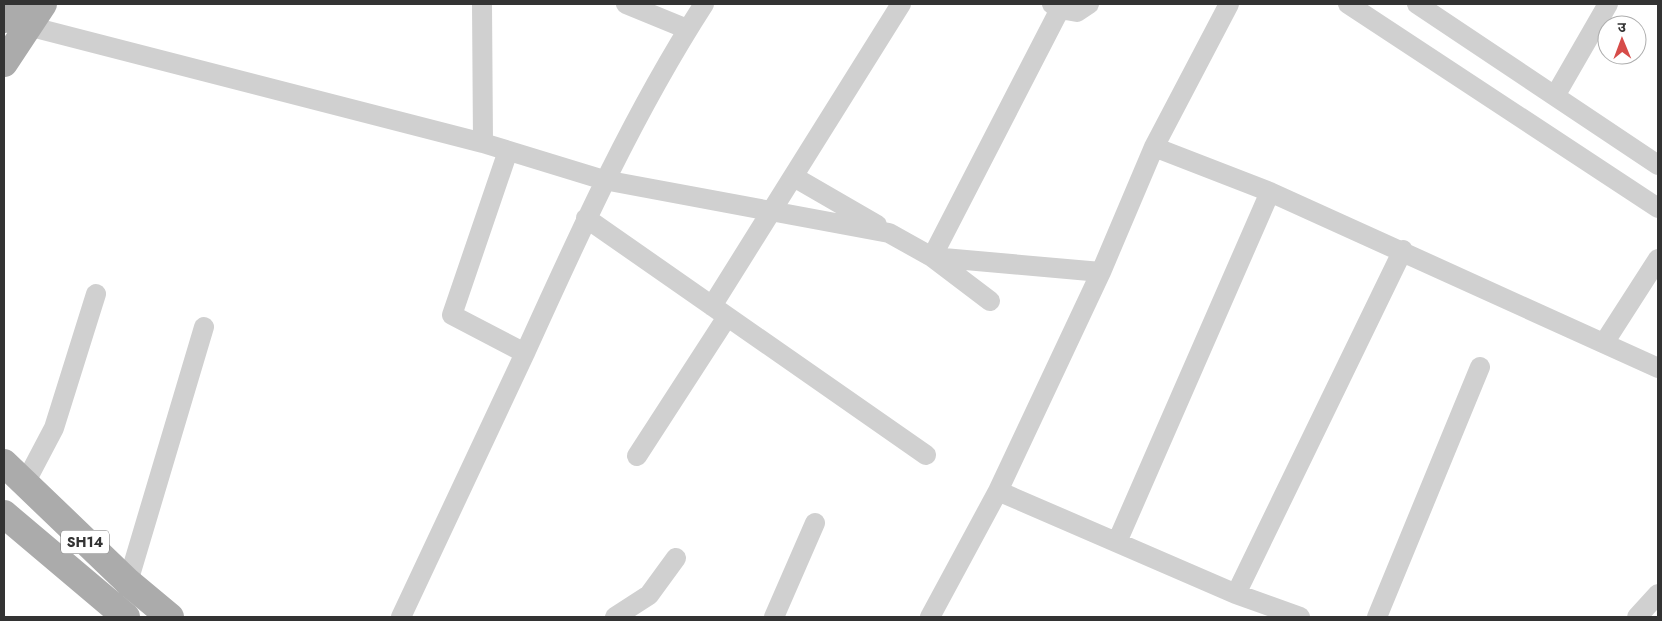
<svg xmlns="http://www.w3.org/2000/svg" width="1662" height="621" font-family="Jost,'Noto Sans Devanagari',sans-serif">
<style>
.lines{fill:none;stroke-linecap:round;stroke-linejoin:round}
.minor{stroke:#d0d0d0;stroke-width:20}
.primary{stroke:#ababab;stroke-width:28}
.labels{text-anchor:middle;dominant-baseline:central;stroke-width:5;stroke-linejoin:round;paint-order:stroke}
.shield{fill:#fff;stroke:#707070;stroke-width:1}
.shield-label{font-size:14px;font-weight:bold;fill:#333}
</style>
<rect width="100%" height="100%" fill="#fff"/>
<g class="lines">
<path class="minor" d="M482 4 483 143
M626 4 687 29
M1052 4 1060 9 1077 12 1089 4
M1348 4 1658 208
M1417 4 1658 165
M28 26 483 143 604 180 889 233 932 257 1101 272
M1555 96 1608 4
M1154 147 1270 192 1658 368
M794 177 877 225
M586 218 926 455
M990 301 932 257 1060 9
M712 306 901 4
M1604 343 1658 259
M525 353C579 234 633 114 704 4
M637 456 727 317
M24 485 54 428 96 294
M998 491 1236 594 1300 617
M1117 542 1270 192
M128 582 204 327
M1236 594 1403 250
M401 617 525 353 452 315 508 151
M615 617 649 595 676 558
M774 617 815 523
M930 617 998 491 1101 272 1154 147 1229 4
M1377 617 1480 367
M1637 617 1658 594"/>
<path class="primary" d="M4 19 14 4
M4 63 43 4
M4 463 128 582 170 617
M4 514 126 617"/>
</g>
<g class="labels">
<rect class="shield" x="61" y="530.5" width="48" height="23" rx="4"/>
<g class="shield-label">
<text x="85" y="542">SH14</text>
</g>
</g>
<rect width="1662" height="621" fill="none" stroke="#333333" stroke-width="10"/>
<g transform="translate(1622 40) rotate(359)"><circle r="24" fill="#ffffff" stroke="#adadad"/>
<path d="M0-4L9 19L0 12L-9 19Z" fill="#d64c49"/>
<text y="-8" font-size="14" font-weight="bold" text-anchor="middle" fill="#333333">उ</text>
</g>
</svg>
